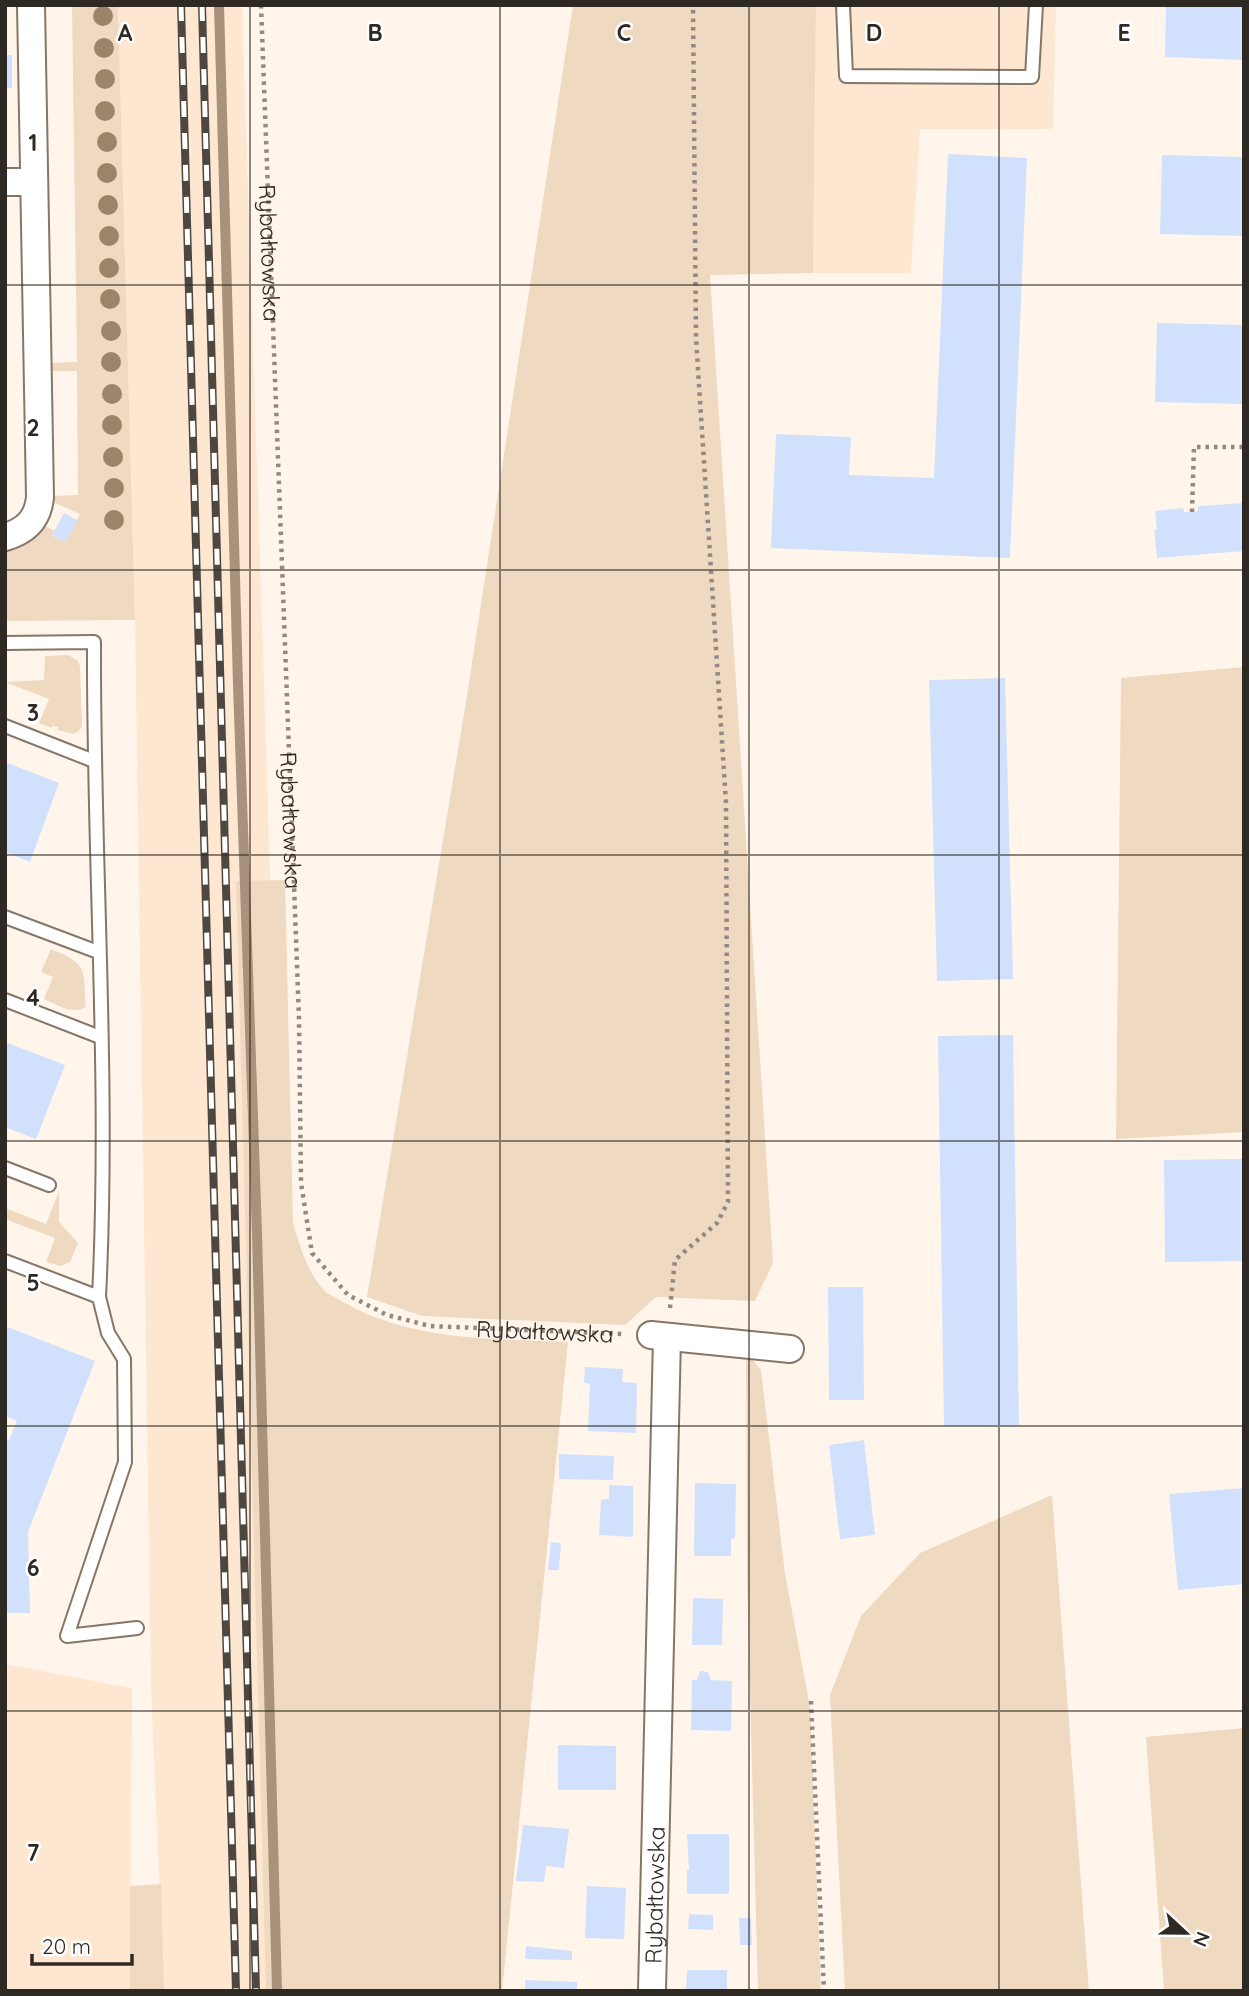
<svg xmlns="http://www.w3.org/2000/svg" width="1249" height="1996" font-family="Quicksand,sans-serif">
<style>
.built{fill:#fde7d1}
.green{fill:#f0d9c1}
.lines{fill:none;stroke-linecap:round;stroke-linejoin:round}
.stream{stroke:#a9927b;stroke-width:10}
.building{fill:#d1e1fd}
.lane-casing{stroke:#857668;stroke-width:16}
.street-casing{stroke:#857668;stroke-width:30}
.path{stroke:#928a82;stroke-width:4.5;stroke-dasharray:3.5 5;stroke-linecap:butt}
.lane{stroke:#fff;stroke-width:12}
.street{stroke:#fff;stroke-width:26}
.rail-casing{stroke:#4e4740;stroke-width:8}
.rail{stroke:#fff;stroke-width:5;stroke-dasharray:16;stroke-linecap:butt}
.tree{fill:#9b856a}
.grid{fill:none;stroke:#2f2923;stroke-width:2;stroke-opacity:0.55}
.labels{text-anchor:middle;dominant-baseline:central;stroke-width:5;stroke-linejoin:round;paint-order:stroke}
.street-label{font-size:23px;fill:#2f2923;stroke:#fff}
.grid-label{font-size:23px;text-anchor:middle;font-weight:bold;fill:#2f2923;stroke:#fff;stroke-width:5;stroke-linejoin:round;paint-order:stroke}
</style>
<rect width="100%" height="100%" fill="#fff5eb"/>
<path class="built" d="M118 5H242L270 872 294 1991H164L151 1688 135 620Z
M816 5H1056L1053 129H920L911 273H813Z
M5 1664 132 1688 130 1991H5Z"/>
<path class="green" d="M72 5H118L135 620 5 621V549L35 538 45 526 54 530 53 536 65 542 80 514 53 502V496L78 495 77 371H52L51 363 77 362Z
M573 5H816L813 273 710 275 773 1263 755 1301 656 1297 625 1325 422 1316 367 1297 466 702Z
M68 655 77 660 80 666 82 726 79 731 73 734 58 730V727L53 726 52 728 39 723 49 699 5 682 44 680 45 656Z
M1244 667V1132L1116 1139 1121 678Z
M285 880 293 1223C300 1246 307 1272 324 1290 330 1296 340 1300 347 1304 413 1341 495 1339 568 1342L502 1991H266L236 881Z
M51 949C89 964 83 969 86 1007 73 1015 57 1005 44 999L53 977 41 972Z
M59 1191V1222L78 1243 70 1262 61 1266 46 1262 55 1238 5 1219V1208L46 1224Z
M746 1352 761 1370 785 1574 810 1707 821 1991H758L747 1578Z
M1052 1495 1089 1991H845L830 1695 861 1616 920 1553Z
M1244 1728V1991H1164L1146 1737Z
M161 1884 164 1991H130V1886Z"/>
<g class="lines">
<path class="stream" d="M219 5 238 684 257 1233 277 1991"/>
</g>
<path class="building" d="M1166 5H1244V60L1165 57Z
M5 55H12V88H5Z
M948 154 1027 158 1010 558 771 548 776 434 851 437 849 475 934 478Z
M1162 155 1244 157V236L1160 234Z
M1157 323 1244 325V404L1155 402Z
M1244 503V551L1157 558 1154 530H1157L1155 511 1183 508 1184 512H1192L1198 511V507L1201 506Z
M64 513 77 520 65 542 52 535Z
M1005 678 1013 979 937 981 929 680Z
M5 762 59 783 30 862 5 852Z
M1013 1035 1019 1425 944 1426 938 1036Z
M5 1042 65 1065 36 1139 5 1127Z
M1244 1159V1261L1165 1262 1164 1160Z
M828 1287H863L864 1400H829Z
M5 1326 95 1361 28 1532 30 1613H5V1439L9 1440 17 1421 5 1416Z
M585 1367 623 1369 622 1382 637 1383 636 1433 588 1431 590 1384 584 1383Z
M864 1440 875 1535 840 1539 829 1445Z
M559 1454 614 1456 613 1480 559 1479Z
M695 1483 736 1484 735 1538 731 1539V1556H694Z
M609 1485 633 1486V1537L599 1535 601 1500 609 1499Z
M1244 1488V1584L1178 1590 1169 1494Z
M551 1542 561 1543 559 1570H548Z
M693 1598 723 1599 722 1645H692Z
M700 1671 708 1672 711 1680 732 1681 731 1731 691 1730 692 1680H697Z
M558 1745 616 1746V1790H558Z
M523 1825 569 1829 564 1868 546 1866 544 1882 516 1881Z
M687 1834H729V1894H687V1870H689Z
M587 1886 626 1888 624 1939 585 1938Z
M689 1914 713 1915V1930L688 1929Z
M739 1918H751L752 1945H740Z
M526 1946 572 1951V1960L525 1959Z
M687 1970H727V1991H686Z
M525 1980 577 1982V1991H525Z"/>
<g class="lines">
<g class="lane-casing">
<path id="lane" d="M843 5 846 76 1032 77 1036 5
M5 643 94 642C93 860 110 1079 99 1297
M5 726 94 761
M5 917 98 952
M5 1000 100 1037
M5 1168 49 1185
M5 1261 99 1297 108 1333 124 1359 125 1462 67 1636 137 1628"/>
</g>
<g class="street-casing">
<g id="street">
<path d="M5 182H34"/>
<path d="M5 537C26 531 38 519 40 497L31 5"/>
<path d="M651 1335 790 1349"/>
<path id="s2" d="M652 1991 667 1337"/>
</g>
</g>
<g class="path">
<path id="s1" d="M261 5 299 1018 301 1183 312 1253 348 1295 387 1315 430 1326 622 1334"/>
<path d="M1192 512 1194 447H1244"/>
<path d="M670 1308 675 1260 717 1223 728 1202 726 803 696 338 693 5"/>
<path d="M811 1701 824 1991"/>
</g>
<use href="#lane" class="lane"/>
<use href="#street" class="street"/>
<g class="rail-casing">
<path id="rail" d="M181 5 236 1991
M202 5 256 1991"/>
</g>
<use href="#rail" class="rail"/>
</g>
<g class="tree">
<circle cx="103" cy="16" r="10"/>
<circle cx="104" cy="48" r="10"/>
<circle cx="105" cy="79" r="10"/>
<circle cx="105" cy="111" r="10"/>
<circle cx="107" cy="142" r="10"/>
<circle cx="107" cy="173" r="10"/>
<circle cx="108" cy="205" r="10"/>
<circle cx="109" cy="236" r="10"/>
<circle cx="109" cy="268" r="10"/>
<circle cx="110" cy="299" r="10"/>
<circle cx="111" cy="331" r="10"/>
<circle cx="111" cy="362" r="10"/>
<circle cx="112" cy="394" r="10"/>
<circle cx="112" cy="425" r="10"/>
<circle cx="113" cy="457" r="10"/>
<circle cx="114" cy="488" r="10"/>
<circle cx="114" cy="520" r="10"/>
</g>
<path class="grid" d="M250 5V1991M500 5V1991M749 5V1991M999 5V1991M5 285H1244M5 570H1244M5 855H1244M5 1141H1244M5 1426H1244M5 1711H1244"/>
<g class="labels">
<g class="street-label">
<text stroke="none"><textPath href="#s1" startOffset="248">Rybałtowska</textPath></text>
<text stroke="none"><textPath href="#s1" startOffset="816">Rybałtowska</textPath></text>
<text stroke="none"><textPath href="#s1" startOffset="1508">Rybałtowska</textPath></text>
<text stroke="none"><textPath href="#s2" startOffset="96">Rybałtowska</textPath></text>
</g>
</g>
<g class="grid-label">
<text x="125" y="41">A</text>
<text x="375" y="41">B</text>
<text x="624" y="41">C</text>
<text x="874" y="41">D</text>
<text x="1124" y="41">E</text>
<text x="33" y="151">1</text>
<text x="33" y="436">2</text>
<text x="33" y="721">3</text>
<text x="33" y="1006">4</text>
<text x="33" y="1291">5</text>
<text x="33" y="1576">6</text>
<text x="33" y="1861">7</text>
</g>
<rect width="1249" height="1996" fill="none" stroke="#2f2923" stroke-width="14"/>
<g transform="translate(1186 1933) rotate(112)" stroke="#ffffff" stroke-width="5" paint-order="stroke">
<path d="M0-5L12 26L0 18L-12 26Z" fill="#2f2923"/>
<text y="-10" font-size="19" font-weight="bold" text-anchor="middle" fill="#2f2923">N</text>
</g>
<path d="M32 1954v10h100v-10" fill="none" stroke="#2f2923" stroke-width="3.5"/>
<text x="42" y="1954" font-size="21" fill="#2f2923" stroke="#ffffff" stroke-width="5" paint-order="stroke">20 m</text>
</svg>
